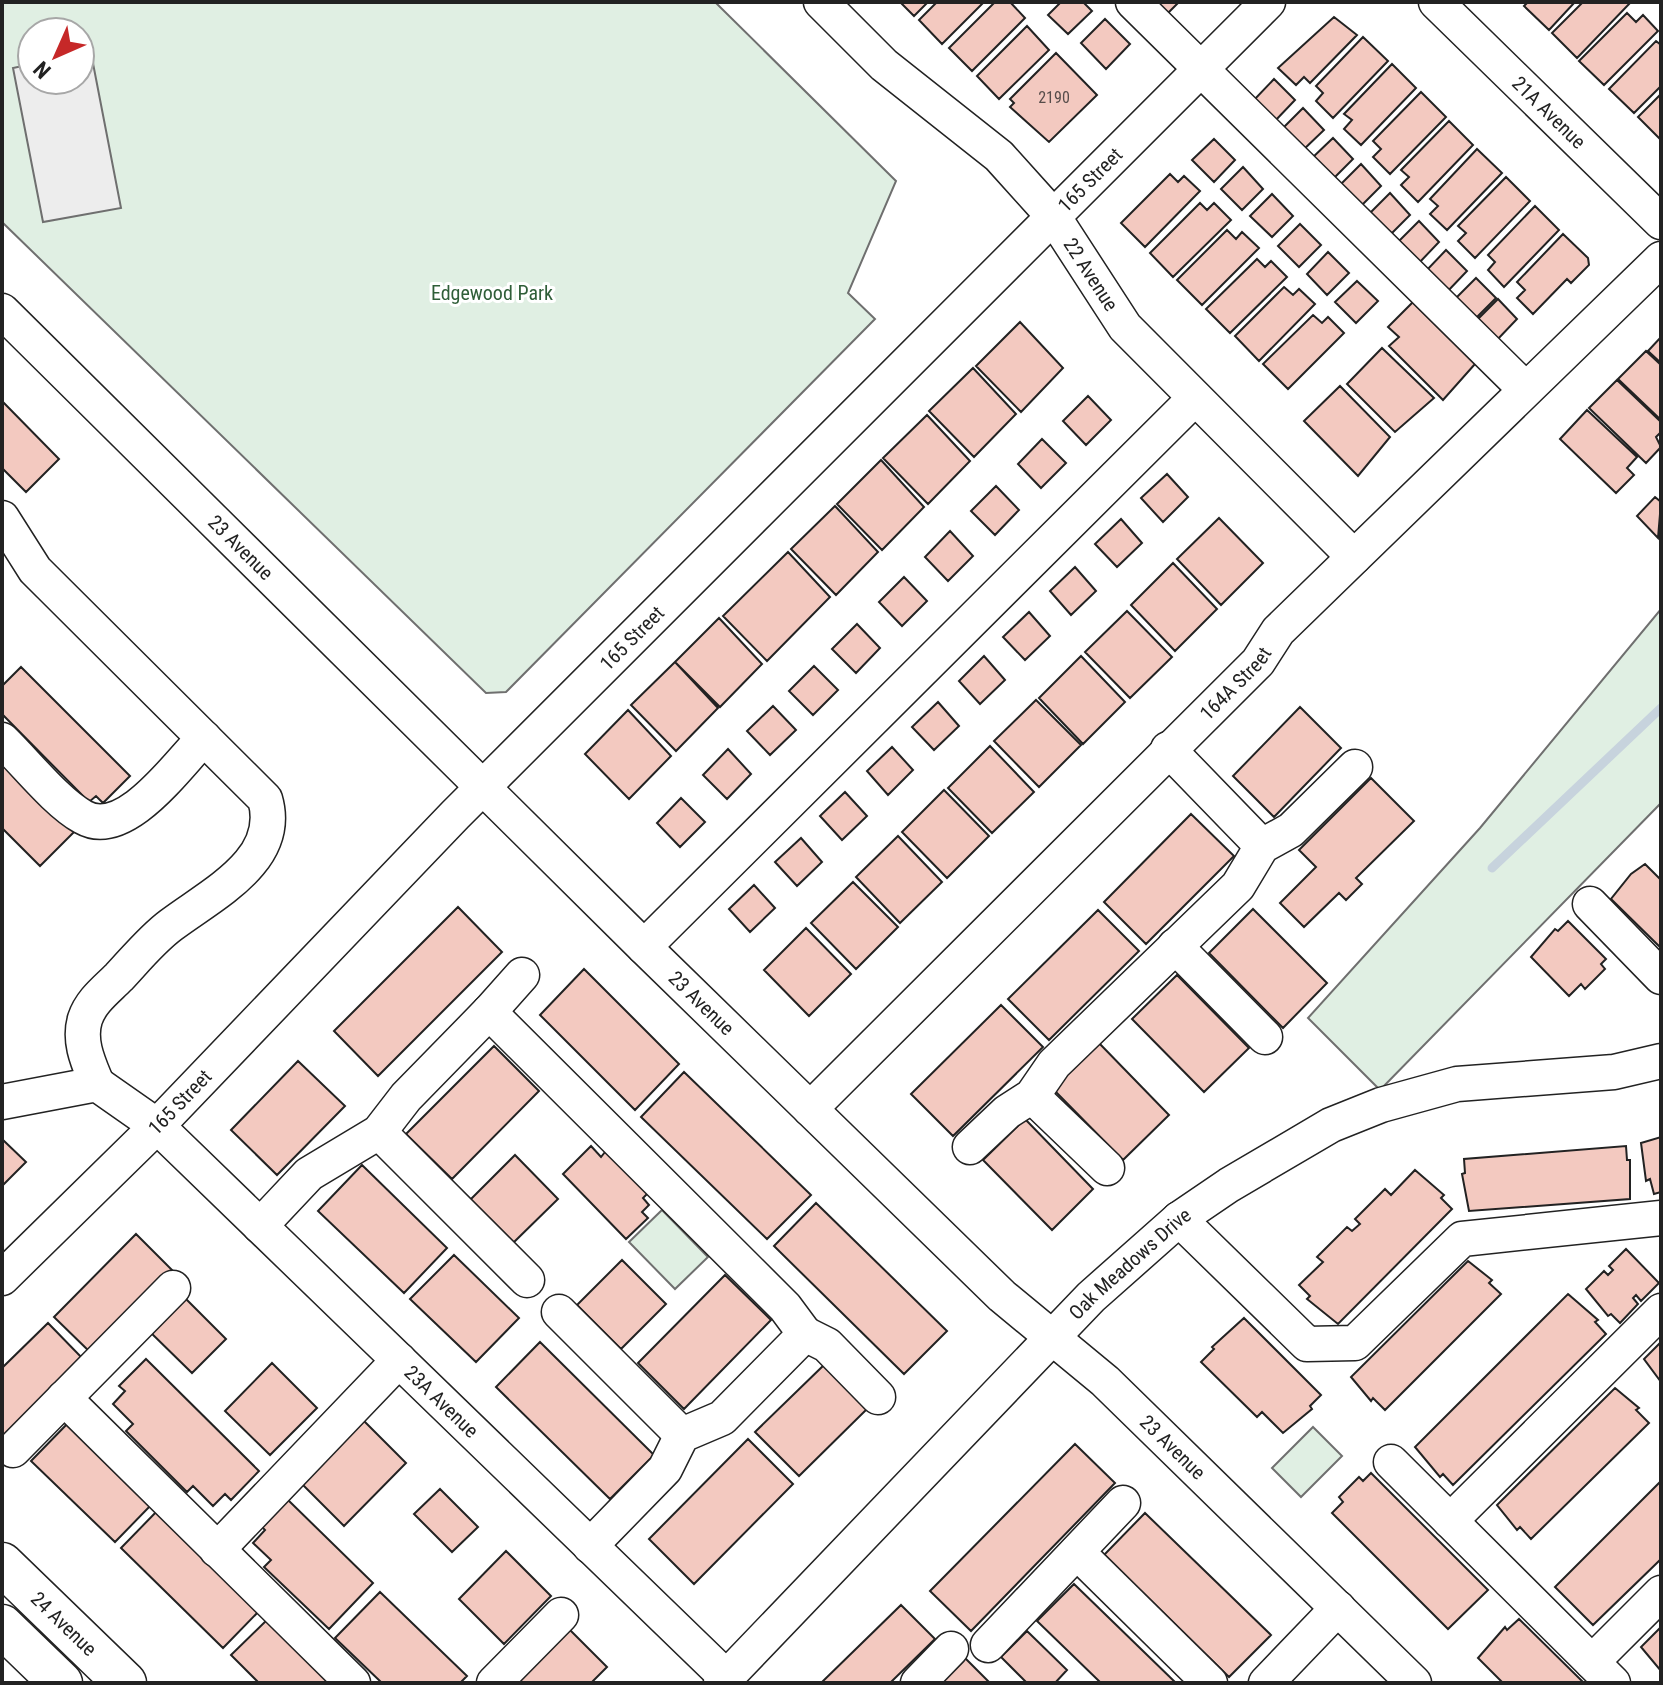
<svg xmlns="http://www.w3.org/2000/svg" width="1663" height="1685" font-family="'Roboto Condensed',sans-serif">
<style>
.green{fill:#e0efe3;stroke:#6f6f6f;stroke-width:2;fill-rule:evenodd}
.parking{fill:#ededed;stroke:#6f6f6f;stroke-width:2}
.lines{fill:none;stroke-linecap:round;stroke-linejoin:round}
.stream{stroke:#c7d3dd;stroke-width:9}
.building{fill:#f3c9c0;stroke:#222;stroke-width:2}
.minor-casing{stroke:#222;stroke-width:37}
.major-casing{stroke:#222;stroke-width:45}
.minor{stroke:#fff;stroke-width:34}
.major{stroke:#fff;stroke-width:42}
.labels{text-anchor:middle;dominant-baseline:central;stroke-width:6;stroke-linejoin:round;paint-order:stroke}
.number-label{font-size:16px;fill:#564c4a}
.street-label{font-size:20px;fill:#222;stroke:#fff}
.park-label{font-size:20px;fill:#2f5e38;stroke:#fff}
</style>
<rect width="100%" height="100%" fill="#fff"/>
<path class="green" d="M2 2H715L896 181 848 293 875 319 506 692 486 693 2 222ZM32 32H80V80H32Z
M1661 609V803L1380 1090 1308 1018 1480 828Z
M662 1210 708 1257 675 1289 629 1242Z
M1313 1427 1342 1456 1301 1497 1272 1468Z"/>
<path class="parking" d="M91 53 121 208 43 222 13 68 32 64V80H80V55Z"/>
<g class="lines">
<path class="stream" d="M1492 868 1661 708"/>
</g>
<path class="building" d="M900 2H928L914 16Z
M937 2H984L942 44 919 20Z
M995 2H1010L1025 18 972 71 949 48Z
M1061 2H1083L1092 11 1068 34 1048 15Z
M1153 2H1179L1166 15Z
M1528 2H1575L1549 30 1524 6Z
M1583 2H1631L1577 58 1552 33Z
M1627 13 1636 22 1643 15 1658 31 1604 85 1579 61Z
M1334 17 1357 35 1310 83 1304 77 1296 85 1278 68Z
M1105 19 1130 44 1106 69 1081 43Z
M1027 26 1049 50 999 99 977 76Z
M1363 37 1388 61 1333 118 1316 101 1323 93 1316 86Z
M1656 41 1661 45V86L1634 113 1609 89Z
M1056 53 1097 95 1049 142 1010 107 1014 103 1010 99Z
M1392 64 1416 88 1361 145 1344 129 1352 120 1344 114Z
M1274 79 1295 100 1274 122 1253 101Z
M1421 92 1446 117 1390 174 1373 157 1381 149 1373 141Z
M1661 94V140L1638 117Z
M1303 108 1324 130 1302 151 1281 130Z
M1449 121 1473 145 1418 202 1401 185 1409 177 1401 170Z
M1333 138 1353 159 1332 180 1311 159Z
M1214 139 1235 160 1214 182 1192 160Z
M1477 149 1502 173 1447 230 1430 214 1438 206 1430 199Z
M1361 164 1381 186 1360 207 1339 186Z
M1243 167 1263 189 1242 210 1221 189Z
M1170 174 1178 182 1184 176 1200 191 1145 247 1121 223Z
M1506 177 1530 201 1475 258 1458 241 1466 233 1458 226Z
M1390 193 1410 215 1389 236 1368 215Z
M1272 194 1293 216 1272 237 1250 216Z
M1200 203 1207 210 1214 203 1231 220 1173 277 1150 253Z
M1535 206 1559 230 1504 287 1488 270 1495 262 1488 255Z
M1419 221 1439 242 1418 264 1397 243Z
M1300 224 1321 245 1299 267 1278 246Z
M1227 230 1236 239 1242 232 1259 248 1202 305 1177 280Z
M1563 234 1588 258 1589 265 1571 283 1567 279 1533 314 1517 298 1525 290 1517 282Z
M1446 250 1467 271 1446 293 1425 272Z
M1328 252 1349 273 1327 295 1307 274Z
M1257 259 1265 267 1271 261 1287 277 1230 333 1206 309Z
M1476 278 1496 298 1474 320 1454 300Z
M1357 281 1378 301 1356 323 1335 302Z
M1284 287 1293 295 1299 289 1315 304 1259 361 1235 336Z
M1498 299 1517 319 1496 341 1476 321Z
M1413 302 1475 364 1443 400 1389 346 1399 337 1388 327Z
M1313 315 1322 323 1328 317 1344 333 1288 389 1263 364Z
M1020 322 1063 368 1021 412 976 366Z
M1661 337V363L1648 351Z
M1382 348 1434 398 1395 432 1347 384Z
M1646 351 1661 365V420L1618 379Z
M973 368 1016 414 974 457 929 411Z
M1617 380 1661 422V432L1656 437 1661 447 1646 463 1589 408Z
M1340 386 1390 437 1358 476 1304 421Z
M1088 396 1111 420 1086 445 1063 421Z
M2 401 59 459 26 492 2 468Z
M1587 410 1637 457 1627 468 1634 475 1616 493 1560 439Z
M927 415 970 461 928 504 883 458Z
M1042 439 1066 463 1041 488 1018 464Z
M881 460 924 507 882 550 837 504Z
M1167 474 1188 497 1163 522 1141 498Z
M996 486 1019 510 995 535 971 511Z
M1655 497 1661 502 1658 538 1637 516Z
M835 506 878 552 836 595 791 549Z
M1219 518 1263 563 1221 605 1177 559Z
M1121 519 1142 543 1117 567 1095 544Z
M950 531 973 556 948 581 925 557Z
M788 552 830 597 767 661 723 616Z
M1173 563 1217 609 1175 651 1131 605Z
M1075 567 1096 591 1071 615 1050 591Z
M904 577 927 601 902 626 879 602Z
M1127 611 1172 657 1130 698 1085 652Z
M1029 612 1050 636 1025 660 1003 637Z
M719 618 762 664 720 707 675 662Z
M857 624 880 648 856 673 832 649Z
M984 656 1005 680 980 704 959 681Z
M1081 656 1125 702 1083 744 1039 698Z
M675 662 718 708 676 751 631 705Z
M814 666 838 690 813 715 789 691Z
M21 667 130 776 103 803 96 796 89 802 2 714V686Z
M1036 700 1081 745 1039 787 994 741Z
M938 702 959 726 934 750 912 727Z
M773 706 796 730 770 755 747 731Z
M1300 707 1341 748 1274 817 1233 776Z
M628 710 671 756 629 799 585 754Z
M990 746 1034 792 992 833 948 788Z
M892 747 913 770 888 795 867 771Z
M728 749 751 774 727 799 703 775Z
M2 760 74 832 40 866 2 828Z
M1371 778 1414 821 1356 878 1362 884 1346 900 1339 893 1304 927 1280 903 1316 867 1299 850Z
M944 790 989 836 947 878 902 832Z
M845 792 867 816 842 840 820 816Z
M681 798 705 822 680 847 657 823Z
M1191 814 1234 856 1146 944 1104 902Z
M898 836 942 882 900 923 856 877Z
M801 838 822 862 797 886 775 862Z
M1645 864 1661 880V948L1611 899 1631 874Z
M853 882 898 927 856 969 811 923Z
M754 885 775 908 750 932 729 909Z
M458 907 502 952 378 1076 334 1031Z
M1253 909 1327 983 1283 1028 1209 953Z
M1098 910 1139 951 1049 1040 1008 999Z
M1568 921 1606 959 1601 964 1605 969 1585 989 1581 984 1569 996 1531 957 1555 929 1558 931Z
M806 928 851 974 809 1016 764 970Z
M584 969 679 1064 635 1110 540 1015Z
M1177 975 1249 1048 1204 1092 1132 1019Z
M1001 1005 1043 1047 953 1136 911 1094Z
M1098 1042 1169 1115 1123 1160 1051 1087Z
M494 1046 539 1091 452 1179 406 1134Z
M298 1061 345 1106 277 1175 231 1130Z
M684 1072 811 1195 767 1239 641 1117Z
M1025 1119 1093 1189 1052 1230 983 1160Z
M1661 1137V1192L1654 1194 1650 1179 1646 1181 1641 1143Z
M2 1139 26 1162 2 1186Z
M591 1146 601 1157 605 1152 612 1157 648 1193 643 1198 649 1205 642 1212 648 1218 626 1239 563 1174Z
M1626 1146 1627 1160H1630V1199L1469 1211 1462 1174 1465 1173 1464 1159Z
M515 1155 558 1199 512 1244 469 1201Z
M362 1165 447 1248 404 1293 318 1211Z
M1415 1170 1444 1195 1441 1198 1452 1209 1338 1324 1307 1299 1310 1296 1299 1285 1323 1262 1317 1257 1347 1227 1352 1231 1360 1224 1355 1219 1385 1189 1391 1195Z
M816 1203 947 1331 904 1374 774 1246Z
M136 1234 173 1271 92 1354 54 1317Z
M1626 1249 1659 1283 1641 1301 1636 1295 1633 1298 1638 1304 1620 1323 1611 1314 1608 1316 1586 1289 1604 1271 1608 1275 1613 1270 1609 1266Z
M454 1255 519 1318 476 1362 410 1299Z
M622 1260 666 1304 621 1349 577 1305Z
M1468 1261 1492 1280 1489 1283 1501 1294 1385 1410 1373 1398 1371 1401 1351 1377Z
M725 1275 771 1320 684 1409 638 1363Z
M181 1294 226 1339 192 1373 146 1328Z
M1568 1294 1598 1320 1595 1322 1606 1334 1453 1485 1443 1474 1440 1477 1415 1447Z
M1244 1318 1321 1395 1310 1406 1312 1409 1283 1433 1262 1412 1257 1417 1201 1362 1214 1349 1212 1347Z
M48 1323 85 1361 2 1442V1368Z
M540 1342 654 1455 610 1499 496 1387Z
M1661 1342V1382L1644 1359Z
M146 1359 259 1471 231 1500 225 1494 213 1506 193 1486 187 1492 126 1431 133 1424 113 1404 125 1391 119 1386Z
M272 1363 317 1408 270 1455 225 1411Z
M825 1364 868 1408 799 1476 755 1432Z
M1615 1388 1639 1408 1636 1410 1649 1423 1531 1539 1520 1527 1517 1530 1497 1505Z
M362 1419 406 1463 344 1526 300 1482Z
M70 1421 153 1503 115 1542 31 1461Z
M748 1439 793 1484 694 1584 649 1539Z
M1075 1444 1115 1483 971 1631 930 1591Z
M1371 1473 1488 1590 1448 1629 1332 1513 1343 1502 1339 1497 1359 1477 1363 1481Z
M1661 1481V1559L1593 1625 1555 1587Z
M440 1489 478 1527 452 1552 414 1514Z
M286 1498 373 1583 329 1629 264 1567 271 1560 253 1543 265 1530 260 1525Z
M160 1508 262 1608 223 1648 121 1548Z
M1145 1513 1271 1635 1229 1677 1104 1555Z
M506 1551 551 1596 504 1644 459 1599Z
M1074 1584 1176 1683H1101L1037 1621Z
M380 1592 467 1676 460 1683H382L335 1638Z
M901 1605 935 1639 890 1683H821Z
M270 1617 337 1683H259L231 1655Z
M1519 1619 1584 1683H1503L1478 1658 1505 1627 1507 1630Z
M567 1627 607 1667 591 1683H512Z
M1661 1627V1671L1641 1647Z
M1027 1631 1067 1670 1055 1683H1027L1001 1657Z
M963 1656 990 1683H936Z"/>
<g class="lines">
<g class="minor-casing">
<g id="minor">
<path id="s1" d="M821 2 884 65 999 156 1053 216 1125 327 1354 557"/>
<path d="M1133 2 1525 389"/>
<path id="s2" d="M1436 2 1661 222"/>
<path id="s3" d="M2 311 644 947 1002 1296 1105 1381 1414 1683"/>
<path d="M2 518 35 570 265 799C283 860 212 894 171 925 152 939 135 960 119 977 106 990 91 1001 85 1019 78 1042 89 1064 97 1084"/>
<path d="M2 740C25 762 56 802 83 817 125 841 178 764 204 738"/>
<path d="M1168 749 1262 846"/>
<path d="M1590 904 1661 977"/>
<path d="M1175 946 1265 1037"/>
<path d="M644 947 1195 398"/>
<path d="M489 1012 522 975"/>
<path d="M1032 1096 1107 1168"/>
<path id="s4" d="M2 1102 97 1084 157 1126 727 1678"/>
<path id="s5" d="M810 1109 1258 662 1278 631 1661 259"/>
<path d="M379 1132 527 1280"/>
<path d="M970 1147 1007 1112 1032 1096 1054 1064 1238 886 1262 846 1291 830 1355 767"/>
<path d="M1179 1219 1307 1344 1355 1343 1462 1239 1661 1218"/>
<path d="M260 1226 309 1174 379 1132 406 1097 489 1012 785 1307 805 1334 722 1418 682 1435 665 1469 590 1546"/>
<path id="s6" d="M2 1278 157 1126 455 815 1268 2"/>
<path d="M559 1312 682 1435"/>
<path d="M805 1334 827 1345 878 1397"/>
<path d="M64 1398 353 1683"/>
<path d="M13 1450 173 1288"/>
<path d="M1391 1462 1613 1683"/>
<path d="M1450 1521 1661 1311"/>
<path d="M217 1550 399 1360"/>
<path d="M1077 1552 1210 1683"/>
<path d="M988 1645 1123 1503"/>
<path d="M1592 1662 1661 1593"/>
<path d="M494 1683 561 1615"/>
<path id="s7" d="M721 1683 1091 1297 1179 1219 1229 1185 1331 1125 1381 1105 1457 1084 1614 1072 1661 1061"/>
<path d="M918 1683 951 1649"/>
<path d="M1266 1683 1338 1608"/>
</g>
</g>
<g class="major-casing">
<g id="major">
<path id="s8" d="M2 1564 125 1683"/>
<path d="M2 1626 61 1683"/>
</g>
</g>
<use href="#minor" class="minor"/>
<use href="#major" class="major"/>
</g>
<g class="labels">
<g class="number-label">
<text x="1054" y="97">2190</text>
</g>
<g class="street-label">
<text stroke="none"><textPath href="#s2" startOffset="158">21A Avenue</textPath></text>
<text stroke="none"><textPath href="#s6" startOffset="1546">165 Street</textPath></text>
<text stroke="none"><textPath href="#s1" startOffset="386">22 Avenue</textPath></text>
<text stroke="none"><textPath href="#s3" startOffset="336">23 Avenue</textPath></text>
<text stroke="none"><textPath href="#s6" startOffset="898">165 Street</textPath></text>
<text stroke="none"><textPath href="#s5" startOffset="602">164A Street</textPath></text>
<text stroke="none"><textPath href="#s3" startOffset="984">23 Avenue</textPath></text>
<text stroke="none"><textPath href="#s6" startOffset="250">165 Street</textPath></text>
<text stroke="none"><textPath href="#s7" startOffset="586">Oak Meadows Drive</textPath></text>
<text stroke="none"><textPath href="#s4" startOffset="566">23A Avenue</textPath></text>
<text stroke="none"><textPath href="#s3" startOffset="1632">23 Avenue</textPath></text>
<text stroke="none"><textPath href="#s8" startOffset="86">24 Avenue</textPath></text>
</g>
<g class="park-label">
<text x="492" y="293">Edgewood Park</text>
</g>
</g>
<rect width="1663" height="1685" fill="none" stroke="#222222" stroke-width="8"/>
<g transform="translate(56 56) rotate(225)"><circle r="38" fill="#ffffff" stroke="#a7a7a7" stroke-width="2"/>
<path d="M0-6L14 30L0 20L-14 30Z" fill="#c62828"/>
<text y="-12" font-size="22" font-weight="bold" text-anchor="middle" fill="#222222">N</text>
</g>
</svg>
